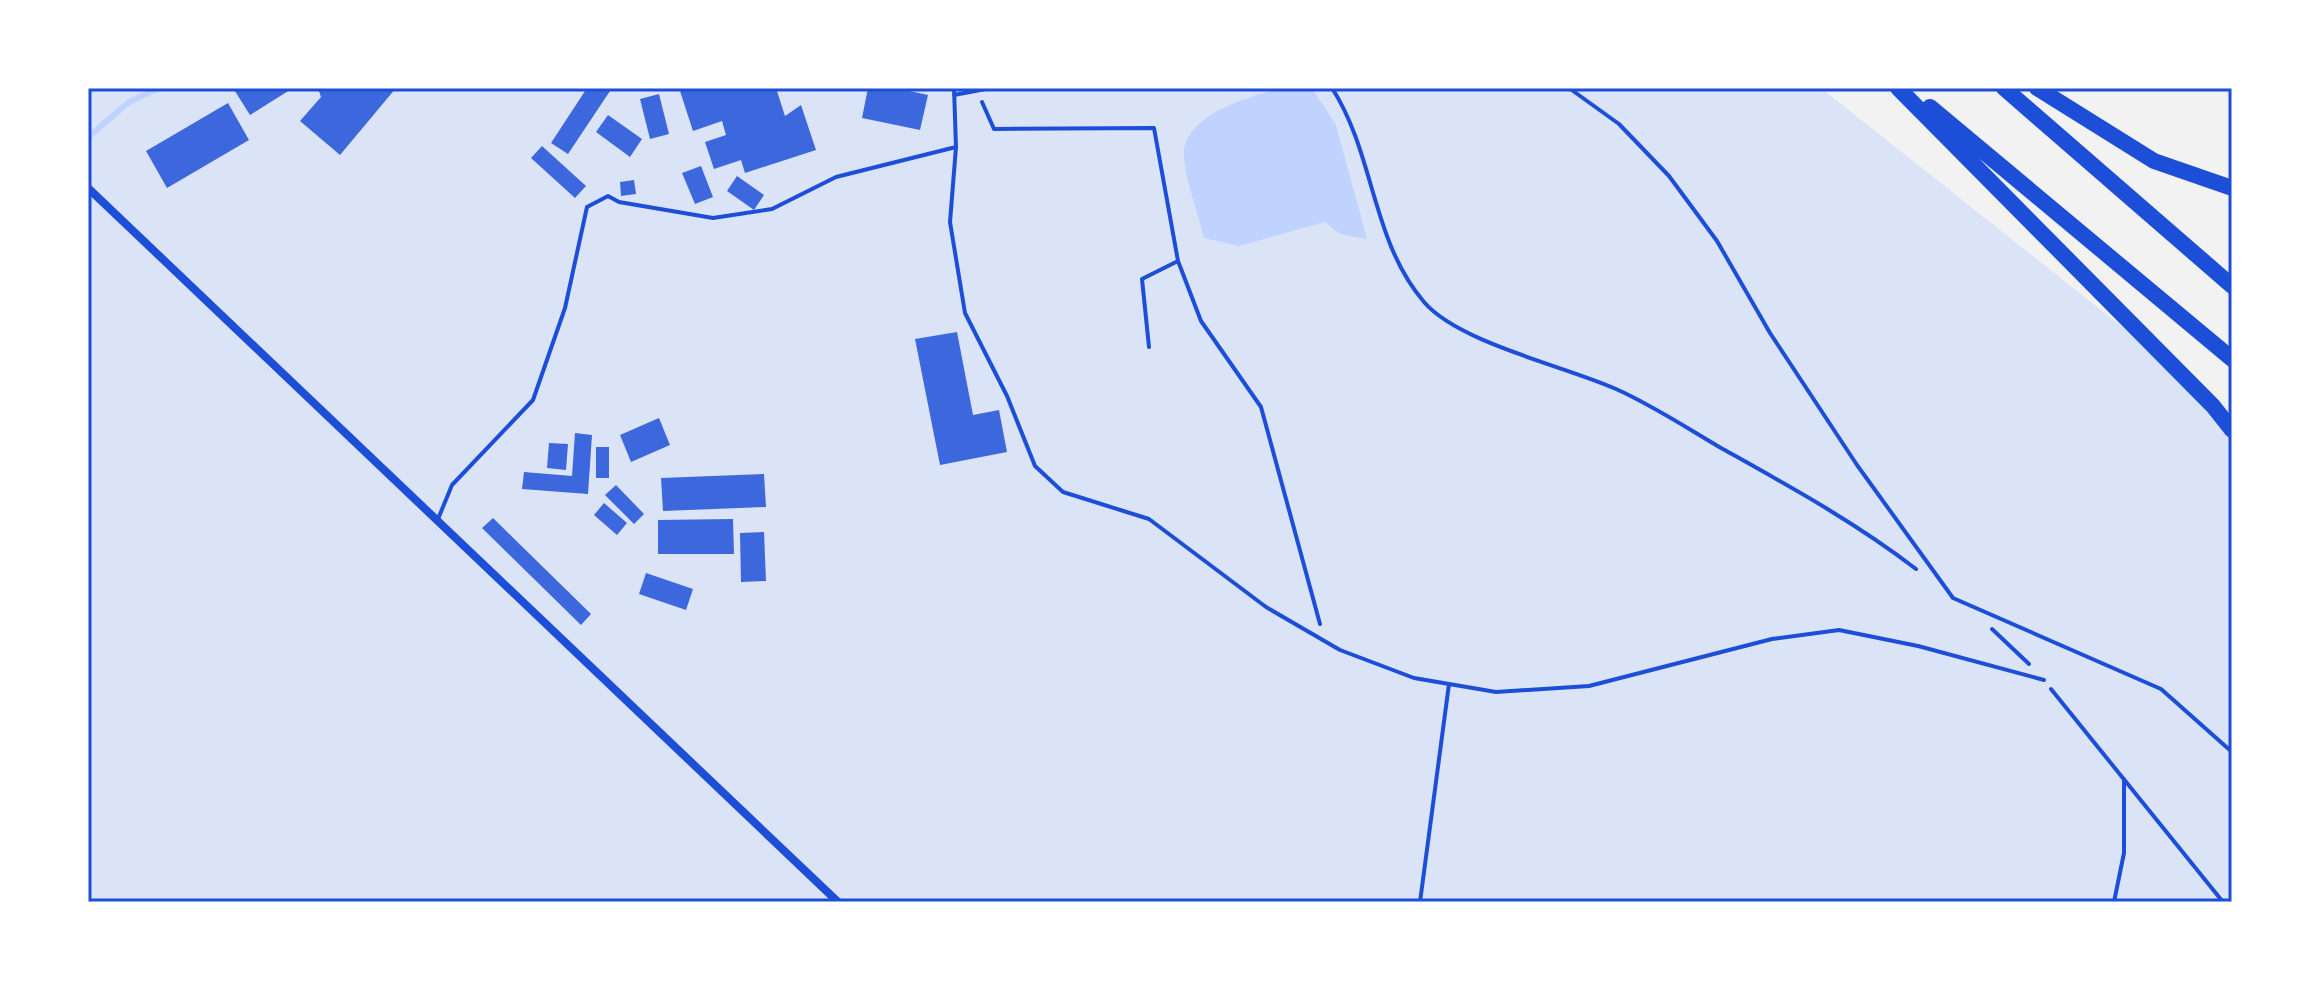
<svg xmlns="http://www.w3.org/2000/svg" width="2320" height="990" font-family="Signika,sans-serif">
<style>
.green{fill:#dbe4f7}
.water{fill:#bfd3fe}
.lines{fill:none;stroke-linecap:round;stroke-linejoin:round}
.stream{stroke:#bfd3fe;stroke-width:6}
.building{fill:#3d67dc}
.path{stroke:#1d4ed8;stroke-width:4}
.service{stroke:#1d4ed8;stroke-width:4}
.minor{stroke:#1d4ed8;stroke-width:8}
.motorway{stroke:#1d4ed8;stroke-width:16}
.neatline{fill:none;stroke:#1d4ed8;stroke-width:3}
</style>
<rect width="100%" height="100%" fill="#f2f2f2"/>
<path class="green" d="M88 88H1821L2232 414V902H88Z"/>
<path class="water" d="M1283 88H1312L1336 125 1367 239 1340 234 1325 222 1239 246 1204 238C1198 213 1187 185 1184 159 1180 115 1250 96 1283 88Z"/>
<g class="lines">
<path class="stream" d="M88 137 129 102 159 88"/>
</g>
<path class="building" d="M233 88H293L250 115Z
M318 88H396L340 155 300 121 321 97Z
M587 88H612L568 154 551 143Z
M679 88H776L785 116 801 105 816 150 745 173 741 160 714 169 705 142 726 135 722 121 693 131Z
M868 88H896L928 95 920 130 862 118Z
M659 94 669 134 650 139 640 99Z
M228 103 249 140 167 188 146 151Z
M608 115 642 139 630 157 596 132Z
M542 146 586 186 575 198 531 158Z
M701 166 713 197 695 204 682 173Z
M737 176 764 195 754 210 727 191Z
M634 180 636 194 621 196 620 182Z
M957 332 973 415 999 410 1007 452 940 465 915 339Z
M659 418 670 445 631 462 620 435Z
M575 433 592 435 588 494 522 489 524 472 572 476Z
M549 443 568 444 566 470 547 468Z
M596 447H609V478H596Z
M764 474 766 507 663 511 661 478Z
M616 485 644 514 634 524 605 495Z
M604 503 627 523 617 535 594 515Z
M493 518 591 614 581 625 482 528Z
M733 519 734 554H658V520Z
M764 532 766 581 741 582 740 533Z
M646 573 693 589 686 610 639 594Z"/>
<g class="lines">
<path class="path" d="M1332 88C1375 155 1371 240 1424 302 1459 343 1565 366 1616 389 1652 405 1687 428 1721 448 1789 486 1855 522 1916 569
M982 102 994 129 1154 128 1178 261 1142 279 1149 347
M1178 261 1201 321 1261 407 1320 624
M1992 629 2029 664
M2051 689 2223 902
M2114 902 2124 853V779"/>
<path class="service" d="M954 88 956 147 950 222 965 313 1007 396 1035 466 1063 492 1149 519 1266 607 1340 650 1414 678 1496 692 1589 686 1772 639 1839 630 1918 646 2044 680
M1569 88 1619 124 1669 176 1717 241 1770 333 1857 465 1953 598 2161 689 2232 752
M954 95 991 88
M438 519 452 485 533 400 565 308 587 207 608 196 619 202 713 218 772 209 836 177 956 147
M1420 902 1449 684"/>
<path class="minor" d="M88 188 838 902"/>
<path class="motorway" d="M1898 88 2213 406 2232 430
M2004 88 2232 286
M2037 88 2154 161 2232 188
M1930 107 2232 359"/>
</g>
<rect width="2320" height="990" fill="none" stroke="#ffffff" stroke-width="180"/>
<rect x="90" y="90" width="2140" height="810" class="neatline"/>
</svg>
